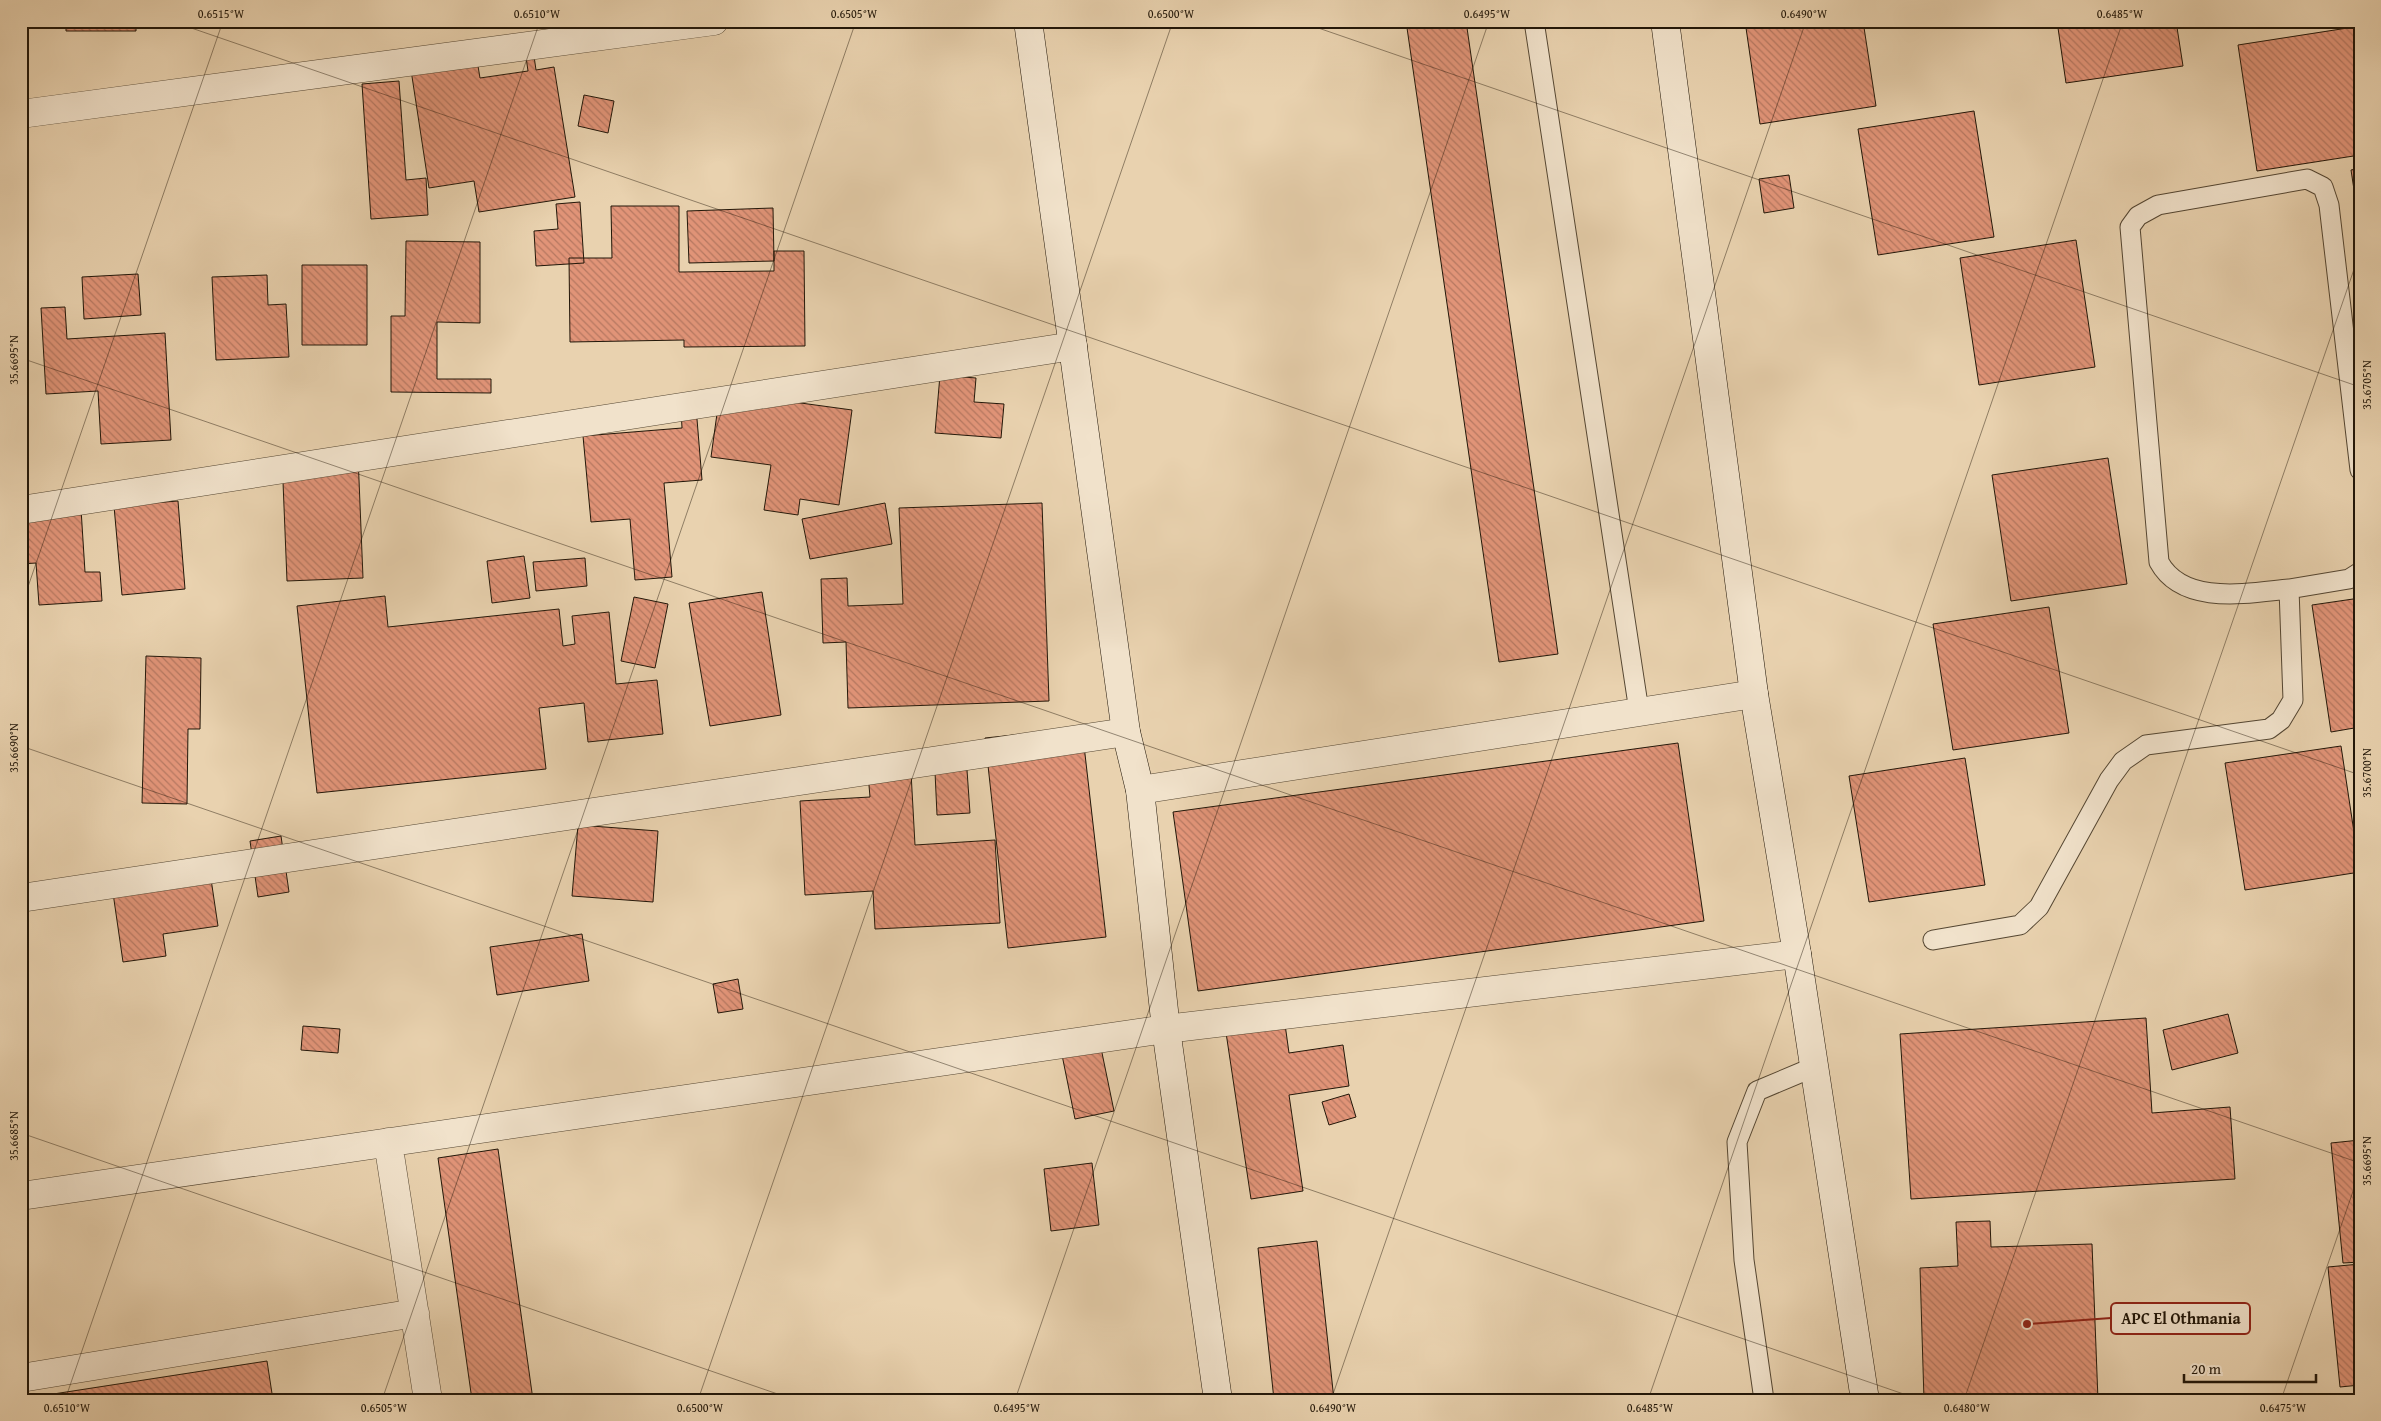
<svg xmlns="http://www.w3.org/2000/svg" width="2381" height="1421" font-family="'Gentium Book Plus',serif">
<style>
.building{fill:url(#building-back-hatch);stroke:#221709}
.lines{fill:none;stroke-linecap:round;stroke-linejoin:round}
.lane-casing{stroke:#544632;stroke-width:21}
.street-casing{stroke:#544632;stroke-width:29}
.secondary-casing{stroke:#221709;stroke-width:29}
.lane{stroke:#f1e2cb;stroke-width:19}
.street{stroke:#f1e2cb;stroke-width:28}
.secondary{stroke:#f1e2cb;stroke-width:28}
.ticks{fill:none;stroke:#221709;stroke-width:1;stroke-opacity:0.45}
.leader{fill:none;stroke:#8f2418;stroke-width:2}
.callout-dot{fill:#8f2418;stroke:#f1e2cb;stroke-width:2}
.callout{fill:#f1e2cb;stroke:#8f2418;stroke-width:2}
.callout-label{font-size:16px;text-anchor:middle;font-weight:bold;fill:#221709}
.neatline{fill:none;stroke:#221709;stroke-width:2}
.ticks-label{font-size:12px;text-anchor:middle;fill:#221709}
</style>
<defs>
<pattern id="building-back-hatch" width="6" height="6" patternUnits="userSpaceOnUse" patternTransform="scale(1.25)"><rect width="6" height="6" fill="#e19478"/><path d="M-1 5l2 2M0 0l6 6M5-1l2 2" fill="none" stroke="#b67861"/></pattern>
</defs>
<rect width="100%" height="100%" fill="#e9d2af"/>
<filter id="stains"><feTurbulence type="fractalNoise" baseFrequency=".004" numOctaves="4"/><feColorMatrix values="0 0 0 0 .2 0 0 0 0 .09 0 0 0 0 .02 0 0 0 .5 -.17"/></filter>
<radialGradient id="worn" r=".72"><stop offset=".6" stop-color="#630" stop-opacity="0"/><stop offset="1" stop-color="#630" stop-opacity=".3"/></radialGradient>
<path class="building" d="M66 21H136V31H66Z
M1406 21H1466L1558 654 1499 662Z
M1745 21H1863L1876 106 1760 124Z
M2057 21H2176L2183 66 2066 83Z
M2354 27 2360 66V155L2257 171 2238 45Z
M533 49 536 70 554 67 575 197 479 212 474 181 429 188 411 70 477 60 480 78 528 71 525 50Z
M399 81 406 180 426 178 428 215 371 219 362 84Z
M584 95 614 101 608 133 578 126Z
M1974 111 1994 237 1878 255 1858 129Z
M2360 168V229L2351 170Z
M1789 175 1794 208 1764 213 1759 179Z
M580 202 584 263 536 266 534 231 558 229 556 204Z
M611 206H679V272L774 271V251H804L805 346 684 347V340L570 342 569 258H612Z
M773 208 774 261 689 263 687 211Z
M2076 240 2095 367 1979 385 1960 258Z
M406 241 480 242V323L437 322V379H491V393L391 392V316H405Z
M302 265H367V345H302Z
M138 274 141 315 84 319 82 277Z
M267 275 268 305 286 304 289 357 216 360 212 277Z
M65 307 67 339 165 333 171 440 101 444 98 391 46 394 41 308Z
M940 375 976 378 974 402 1004 404 1001 438 935 433Z
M720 392 852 410 839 505 800 499 798 515 764 510 771 465 711 457Z
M696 407 702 480 664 483 672 577 635 580 630 519 591 522 583 436 682 428 681 409Z
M358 455 363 578 287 581 282 457Z
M2108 458 2127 584 2011 601 1992 475Z
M80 493 85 572H100L102 601 39 605 36 563 21 564V518Z
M178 501 185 589 122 595 114 506Z
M885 503 892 544 810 559 802 519Z
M1042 503 1049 701 848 708 846 642 823 643 821 579 847 578 848 606 903 604 899 508Z
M524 556 530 598 492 603 487 561Z
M585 558 587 586 536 591 533 562Z
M762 592 781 715 710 726 689 603Z
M385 596 388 627 559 609 563 646 575 644 572 616 609 612 616 684 657 680 663 734 588 742 584 703 539 708 546 769 317 793 297 606Z
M634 597 668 604 655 668 621 661Z
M2360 598V727L2331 732 2312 605Z
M2049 607 2069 733 1953 750 1933 624Z
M146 656 201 658 200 729H188L187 804 142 803Z
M1082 728 1106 937 1008 948 985 738Z
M1678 743 1704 921 1198 991 1173 812Z
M2341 746 2360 872 2245 890 2225 763Z
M1965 758 1985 885 1869 902 1849 776Z
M967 770 970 813 937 815 935 772Z
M911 772 915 845 995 840 1000 923 875 929 873 891 805 895 800 801 870 797 868 774Z
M578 825 658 831 653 902 572 896Z
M281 836 289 892 258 897 250 841Z
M211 879 218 926 163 934 166 956 123 962 113 893Z
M582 934 589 981 497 995 490 947Z
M738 979 743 1009 718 1013 713 984Z
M2228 1014 2238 1053 2172 1070 2163 1030Z
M1284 1017 1289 1053 1343 1045 1349 1086 1289 1095 1303 1191 1251 1199 1225 1026Z
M2146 1018 2152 1113 2230 1107 2235 1179 1911 1199 1900 1034Z
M303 1026 340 1029 338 1053 301 1050Z
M1101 1048 1114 1111 1075 1119 1062 1055Z
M1349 1094 1356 1117 1329 1125 1322 1102Z
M2360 1140V1262L2343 1263 2331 1143Z
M498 1149 533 1400H472L438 1158Z
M1092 1163 1099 1225 1051 1231 1044 1169Z
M1990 1221 1991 1247 2092 1244 2098 1400H1924L1920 1268 1958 1266 1956 1222Z
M1317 1241 1334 1400H1274L1258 1248Z
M2360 1264V1385L2340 1387 2328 1267Z
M267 1361 273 1400H21V1399Z"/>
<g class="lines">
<g class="lane-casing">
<path id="lane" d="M1534 21 1639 711
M2289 589 2349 579 2360 572
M1933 940 2020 925 2039 907 2109 780 2123 761 2146 745 2269 729 2281 720 2293 700 2289 589C2248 593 2183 606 2159 562L2130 227 2138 216 2158 205 2307 179 2323 187 2329 205 2360 470
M1764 1400 1744 1260 1737 1142 1757 1091 1814 1067"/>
</g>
<g class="street-casing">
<path id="street" d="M21 114 714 21
M21 510 1073 346
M1140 790 1754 694
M21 898 1126 732
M388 1142 428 1400
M21 1196 1166 1029 1797 954
M21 1378 415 1313"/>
</g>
<g class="secondary-casing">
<path id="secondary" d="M1028 21 1126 732 1140 790 1166 1029 1218 1400
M1665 21 1754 694 1797 954 1865 1400"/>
</g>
<use href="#lane" class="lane"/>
<use href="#street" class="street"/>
<use href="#secondary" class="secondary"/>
</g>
<path class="ticks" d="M171 21 2360 775M1298 21 2360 387M21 358 2360 1163M21 607 223 21M21 746 1921 1400M21 1133 795 1400M65 1400 540 21M382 1400 856 21M698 1400 1173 21M1015 1400 1489 21M1331 1400 1806 21M1648 1400 2123 21M1964 1400 2360 252M2281 1400 2360 1171"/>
<path class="leader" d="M2027 1324L2111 1318"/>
<circle class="callout-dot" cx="2027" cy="1324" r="5"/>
<rect class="callout" x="2111" y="1303" width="139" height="31" rx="5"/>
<g class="callout-label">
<text x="2181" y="1324">APC El Othmania</text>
</g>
<rect width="2381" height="1421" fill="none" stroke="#e9d2af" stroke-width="55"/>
<path d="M2184 1374v8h132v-8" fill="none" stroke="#221709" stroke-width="2.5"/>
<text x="2191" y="1374" font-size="15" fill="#221709" stroke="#f1e2cb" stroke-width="4" paint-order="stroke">20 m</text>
<rect x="28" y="28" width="2326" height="1366" class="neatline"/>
<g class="ticks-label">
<text x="221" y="18">0.6515°W</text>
<text x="537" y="18">0.6510°W</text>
<text x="854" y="18">0.6505°W</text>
<text x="1171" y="18">0.6500°W</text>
<text x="1487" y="18">0.6495°W</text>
<text x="1804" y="18">0.6490°W</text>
<text x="2120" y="18">0.6485°W</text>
<text transform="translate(14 360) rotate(-90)" y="4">35.6695°N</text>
<text transform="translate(2367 385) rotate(-90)" y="4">35.6705°N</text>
<text transform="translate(14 748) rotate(-90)" y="4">35.6690°N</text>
<text transform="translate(2367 773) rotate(-90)" y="4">35.6700°N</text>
<text transform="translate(14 1136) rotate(-90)" y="4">35.6685°N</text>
<text transform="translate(2367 1161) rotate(-90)" y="4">35.6695°N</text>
<text x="67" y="1412">0.6510°W</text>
<text x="384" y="1412">0.6505°W</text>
<text x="700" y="1412">0.6500°W</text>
<text x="1017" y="1412">0.6495°W</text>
<text x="1333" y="1412">0.6490°W</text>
<text x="1650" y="1412">0.6485°W</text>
<text x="1967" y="1412">0.6480°W</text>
<text x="2283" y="1412">0.6475°W</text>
</g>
<rect width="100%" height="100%" filter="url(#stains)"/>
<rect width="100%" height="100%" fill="url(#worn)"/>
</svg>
